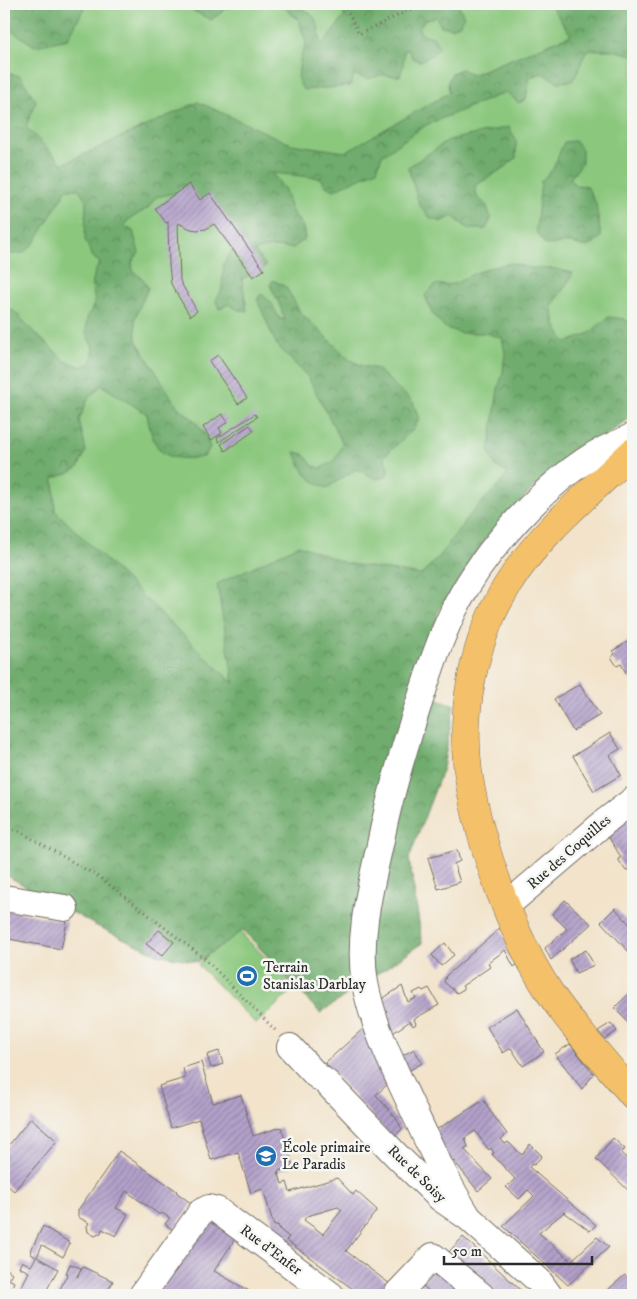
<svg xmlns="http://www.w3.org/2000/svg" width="637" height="1299" font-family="'IM FELL DW Pica',serif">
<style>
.green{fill:#8bc87e;stroke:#5b7a54}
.forest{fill:url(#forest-crowns);stroke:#4e6c4c}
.building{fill:url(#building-hatch);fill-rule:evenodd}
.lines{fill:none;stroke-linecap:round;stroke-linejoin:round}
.minor-casing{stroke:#716b63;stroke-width:28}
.major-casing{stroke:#716b63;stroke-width:29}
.path{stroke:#716b63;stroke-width:3;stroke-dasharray:1 4;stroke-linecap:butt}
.minor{stroke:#fff;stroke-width:26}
.major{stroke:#f4c16a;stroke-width:28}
.labels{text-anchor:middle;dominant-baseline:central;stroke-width:5;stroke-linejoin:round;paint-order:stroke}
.street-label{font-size:15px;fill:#2b2b2b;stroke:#f6f6f2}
.poi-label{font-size:15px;fill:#2b2b2b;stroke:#f6f6f2;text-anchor:start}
</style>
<defs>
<pattern id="forest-crowns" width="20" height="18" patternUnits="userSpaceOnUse" patternTransform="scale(1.25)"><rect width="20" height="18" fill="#70ac6d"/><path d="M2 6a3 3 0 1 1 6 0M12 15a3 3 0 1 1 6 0" fill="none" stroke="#5c8c5a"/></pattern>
<pattern id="building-hatch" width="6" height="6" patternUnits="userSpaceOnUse" patternTransform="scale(1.25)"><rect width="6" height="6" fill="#b3a1ca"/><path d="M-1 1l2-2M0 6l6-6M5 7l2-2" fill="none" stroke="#9283a4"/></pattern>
</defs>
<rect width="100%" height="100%" fill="#f6f6f2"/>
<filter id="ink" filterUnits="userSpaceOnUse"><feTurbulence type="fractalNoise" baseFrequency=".02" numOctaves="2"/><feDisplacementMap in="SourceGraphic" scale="10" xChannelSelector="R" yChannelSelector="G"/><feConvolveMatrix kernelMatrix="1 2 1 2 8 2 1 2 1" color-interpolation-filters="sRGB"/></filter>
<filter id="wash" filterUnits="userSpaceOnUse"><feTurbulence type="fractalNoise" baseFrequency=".0096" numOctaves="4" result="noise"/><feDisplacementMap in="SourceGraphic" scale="20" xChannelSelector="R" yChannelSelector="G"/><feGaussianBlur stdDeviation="1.12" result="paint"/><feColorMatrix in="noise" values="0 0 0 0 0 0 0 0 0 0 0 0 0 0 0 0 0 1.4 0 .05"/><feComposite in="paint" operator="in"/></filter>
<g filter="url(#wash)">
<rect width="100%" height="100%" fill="#f2e3ca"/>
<path class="green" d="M4 4H633V416L534 487 487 537 438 612 418 691 454 705 443 768 409 858 422 943 320 1013 243 930 240 932 295 988 256 1024 198 965 207 956 198 962 157 954 95 925 4 874Z"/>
<path class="forest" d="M4 4H86L68 39 35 46 12 31 4 33Z
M180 4H242L227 8 211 20Z
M281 4H293C299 9 307 10 311 14 320 22 319 35 321 45 330 37 336 26 344 17V4H423V7C432 5 450 0 458 6 461 8 462 13 464 17L459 25 451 28 441 26 436 17 424 20 419 28 421 34 433 37 439 47 432 55 420 61 412 58 409 49 404 52 403 66 400 76 381 75 368 79 354 75 350 86 303 90 298 80 300 59 306 43 299 21Z
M550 4H633V55L612 50H588C580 60 580 71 572 81L557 82 542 73 530 77 526 99 519 103 506 92 426 125 382 155 377 170 334 190 326 186 321 178 272 173 285 190 291 210 303 227 305 239 293 248 270 247 255 251 266 266 242 279 247 311 238 310 229 304 219 309 216 301 222 289 224 263 241 237 180 192 156 197 148 208 127 221 125 226 133 231 139 253 132 262 133 271 142 278 148 288 135 318 136 340 177 406 195 421 206 436 210 448 204 457C163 462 154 454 147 414L101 385 88 399 79 420 86 451 78 468 67 474 54 478 55 511 234 684 217 584 299 545 345 563 421 575 442 553 466 519 500 484 508 473 496 466 489 452 498 389 503 372 505 353 502 338 486 333H460L444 327 432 313 425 295 435 285 455 284 471 275 488 268 511 263 530 268 555 269 573 273 567 284 551 306 556 327 566 343 590 333 608 317 624 319 633 325V416L534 487 487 537 438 612 418 691 454 705 443 768 409 858 422 943 320 1013 243 930 198 962 157 954 95 925 4 874V308L14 311 32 330 65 361 82 367 92 362 94 348 86 335 87 318 95 303 92 285 95 271 100 263 93 257 85 240 86 200 79 189H67L35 242 24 253 4 255V72L20 76 36 101 26 127 63 164 198 102 291 144 345 152 449 93 448 82 452 73 462 69 471 75 571 35Z
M509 127 516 141V158L505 167 475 186 477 197 487 206 491 219 486 229H469L452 216 442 222 430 218 419 204 408 167 449 140Z
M575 141 582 149V163L570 179 575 185 587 186 596 204 601 237C586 252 586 245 569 243 562 242 553 245 545 245L536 231 541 181 553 169 564 142Z
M273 280 286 287 300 312 350 360 363 366 377 369 413 402 419 419 412 431 384 456 388 468 387 477 377 479 356 469 327 488C307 480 303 472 295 452L304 454 313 466 321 468 334 461 343 444 308 377 276 344 257 299 261 294 271 302 279 318 285 320 279 303 270 285Z"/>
<g id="blocks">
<path class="building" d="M189 184 200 200 210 193 264 270 253 277 214 224 206 229 197 230 191 229 178 223 180 281 197 311 190 316 171 284 169 265 168 222 166 223 155 208Z
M218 355 247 398 238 404 209 361Z
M222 414 228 422 219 428 222 433 211 440 203 427Z
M255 414 257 417 219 442 217 438Z
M250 425 254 431 225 451 221 444Z
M633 639V675L629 678 621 664 617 666 611 657 615 654 612 651Z
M580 684 600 715 573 731 554 699Z
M610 733 620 749 610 755 621 775 594 791 573 756Z
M627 819 633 829V866L626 871 618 859 621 857 606 833Z
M457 850 460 861 454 864 460 882 438 889 428 858Z
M565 900 591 924 551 960 545 948 567 929 552 914Z
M615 908 633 928V956L601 922Z
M4 909 67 922 61 949 4 938Z
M500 928 518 964 514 967 505 950 488 963 490 967 462 986 464 989 457 993 444 982 446 976Z
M159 930 174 942 162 956 146 944Z
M445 943 454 955 441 966 432 955Z
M586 950 594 965 576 973 569 959Z
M402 986 408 1002 416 998 413 993 421 989 423 991 429 988 439 1005 414 1019 416 1024 413 1026 410 1021 390 1035 379 1001Z
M632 991 633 992V1027L614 1008Z
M517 1008 544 1052 523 1066 511 1048 503 1053 487 1027Z
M611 1023 617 1031 605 1039 598 1031Z
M365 1027 389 1083 376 1095 396 1118 402 1129 392 1138 325 1063Z
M570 1044 594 1074 582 1089 555 1054Z
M414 1049 422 1063 407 1072 400 1057Z
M219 1051 223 1064 211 1068 207 1055Z
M201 1062 213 1103 241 1095 253 1136 281 1127 293 1166 278 1171 282 1184 287 1182 290 1192 337 1178 353 1195 356 1191 377 1210 346 1251 390 1284 380 1295H361L286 1240 289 1237 280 1230 278 1225 274 1226 263 1189 251 1193 238 1152 211 1160 199 1119 171 1128 159 1086 185 1078 183 1068ZM338 1207 342 1210 323 1234 304 1220 307 1216Z
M484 1100 490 1111 507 1134 501 1139 505 1144 508 1142 522 1155 530 1144 542 1156 534 1165 532 1164 529 1167 596 1225 590 1231 564 1212 539 1233 571 1261 597 1237 609 1247 568 1285 503 1226 534 1196 528 1190 519 1199 506 1187 515 1179 492 1154 494 1153 491 1148 489 1150 475 1131 465 1138 468 1147 464 1149 492 1179 478 1191 454 1161 448 1164 434 1131Z
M31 1118 57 1141 14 1191 4 1182V1151Z
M613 1138 625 1149 621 1153 633 1164V1192L632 1194 596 1159Z
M119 1151 177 1191 176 1192 192 1204 173 1230 165 1224 170 1218 162 1213 160 1215 126 1191 116 1208 128 1214 116 1236 102 1229 101 1233 95 1236 88 1232 87 1226 89 1223 78 1217V1210Z
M214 1220 237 1236 214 1271 256 1295H156L209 1221Z
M43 1226 70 1243 63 1257 42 1245 37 1257 58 1269 44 1295H4V1267L12 1273 9 1279 14 1282 10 1291 17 1295 29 1272 19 1267 22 1261 31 1266 36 1257 31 1254 32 1248Z
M463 1237 526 1295H493L445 1256Z
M70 1264 81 1268 77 1277 83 1267 113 1281 106 1295H57L68 1273H66Z
M436 1267 471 1295H433L420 1283Z
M625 1275 633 1285V1295H602Z"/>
</g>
</g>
<g filter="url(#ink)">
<use href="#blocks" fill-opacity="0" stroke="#716b63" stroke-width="1"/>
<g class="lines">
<g class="minor-casing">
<path id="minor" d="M4 898 65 908
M506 906 607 820 633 800
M290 1047 316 1075 327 1083 398 1157 440 1198 469 1218 539 1281 549 1295
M469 1218C446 1182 429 1144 411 1105 393 1066 373 1026 365 983 357 936 371 886 381 840 391 789 407 738 424 688 433 660 443 631 457 604 485 550 541 488 592 456 605 448 620 443 633 436
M142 1295 201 1212 209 1208 217 1210 331 1295
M396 1295 433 1256 481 1295"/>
</g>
<g class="major-casing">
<path id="major" d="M633 452C589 494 539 533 507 586 473 641 459 714 469 778 475 817 487 855 500 891 513 926 529 962 550 993 574 1029 605 1062 633 1095"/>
</g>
<path class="path" d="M344 4 359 34 422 4
M4 831H19L102 879 205 959 275 1030"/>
<use href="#minor" class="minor"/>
<use href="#major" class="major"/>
</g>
</g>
<defs>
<g id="stadium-disc" transform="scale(1.125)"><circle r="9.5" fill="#1f6fb2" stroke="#f6f6f2"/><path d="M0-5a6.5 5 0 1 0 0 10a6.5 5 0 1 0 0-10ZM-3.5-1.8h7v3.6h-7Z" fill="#fff"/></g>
<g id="school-disc" transform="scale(1.125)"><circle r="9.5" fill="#1f6fb2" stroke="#f6f6f2"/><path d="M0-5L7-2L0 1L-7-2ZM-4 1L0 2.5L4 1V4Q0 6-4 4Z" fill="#fff"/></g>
</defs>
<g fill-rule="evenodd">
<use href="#stadium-disc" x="247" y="976"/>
<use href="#school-disc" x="266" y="1156"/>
</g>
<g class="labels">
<g class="street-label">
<text transform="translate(569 852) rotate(-41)">Rue des Coquilles</text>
<text transform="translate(417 1174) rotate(44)">Rue de Soisy</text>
<text transform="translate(271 1250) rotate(37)">Rue d'Enfer</text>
</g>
<g class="poi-label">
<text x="263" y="967">Terrain<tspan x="263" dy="17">Stanislas Darblay</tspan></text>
<text x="282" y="1147">École primaire<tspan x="282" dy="17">Le Paradis</tspan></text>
</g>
</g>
<rect width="637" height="1299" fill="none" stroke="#f6f6f2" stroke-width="20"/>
<path d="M444 1256v8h148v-8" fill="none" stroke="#2b2b2b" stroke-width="2.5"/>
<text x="452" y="1256" font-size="15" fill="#2b2b2b" stroke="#f6f6f2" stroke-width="4" paint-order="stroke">50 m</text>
</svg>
